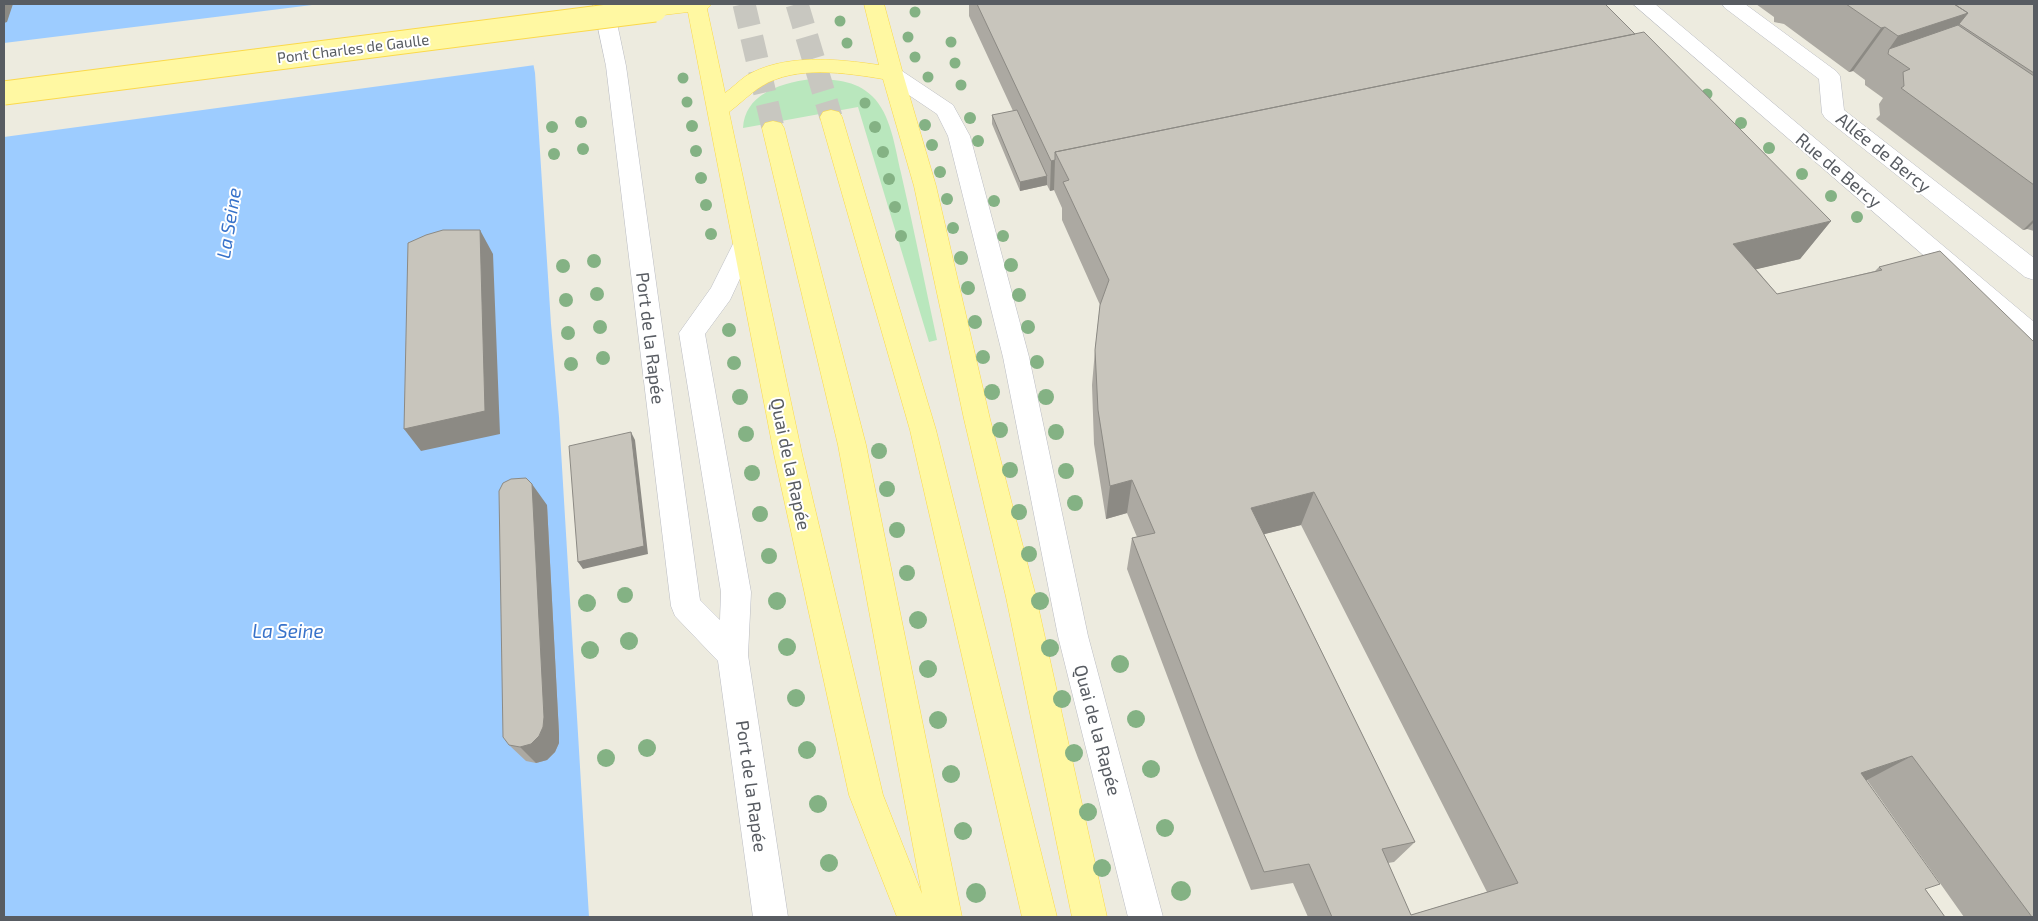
<svg xmlns="http://www.w3.org/2000/svg" width="2038" height="921" font-family="'Exo 2',sans-serif">
<style>
.green{fill:#b9e7bd}
.water{fill:#9dccff}
.pier{fill:#edebdf}
.lines{fill:none;stroke-linecap:round;stroke-linejoin:round}
.major-tunnel{stroke:#c8c7c0;stroke-width:23;stroke-dasharray:23 11;stroke-linecap:butt}
.minor-casing{stroke:#babcc3;stroke-width:1}
.major-casing{stroke:#fbd94a;stroke-width:1}
.minor{fill:#fff;fill-rule:evenodd}
.major{fill:#fff8a2;fill-rule:evenodd}
.major-bridge-casing{stroke:#fbd94a;stroke-width:25;stroke-linecap:butt}
.major-bridge{stroke:#fff8a2;stroke-width:23}
.tree{fill:#84b284}
.wall{fill:#aca9a2;fill-rule:evenodd}
.shaded-wall{fill:#8c8a84}
.building{fill:#c8c5bc;stroke:#8c8a84;fill-rule:evenodd}
.labels{text-anchor:middle;dominant-baseline:central;stroke-width:4;stroke-linejoin:round;paint-order:stroke}
.far-street-label{font-size:15px;fill:#585c62;stroke:#fff}
.street-label{font-size:18px;fill:#585c62;stroke:#fff}
.water-label{font-size:19px;font-style:italic;fill:#3873ca;stroke:#fff}
</style>
<rect width="100%" height="100%" fill="#edebdf"/>
<path class="green" d="M811 79C832 79 856 80 872 96 891 114 895 148 901 173 914 229 925 285 937 340L929 342 858 107 743 128C745 93 782 83 811 79Z"/>
<path class="water" d="M4 4H522L535 73 551 324 559 417 589 917H4Z"/>
<path class="pier" d="M320 4H525L535 65 4 137V43Z"/>
<g class="lines">
<path class="major-tunnel" d="M744 4 773 128
M797 4 831 117"/>
<g class="minor-casing">
<path id="minor" d="M593 4H613L626 66 700 600 720 620 721 592 679 333 711 288 737 236 745 233 753 236 757 242 730 300 705 334 751 592 748 655 788 917H753L718 661 675 616 671 606 606 66Z
M1633 4H1655L2034 322V346L2025 343Z
M1722 4H1745L1836 71 1840 76 1844 110 2034 258V280L2025 277 1825 118 1822 113 1819 79 1725 8Z
M892 67 899 69 953 105 970 136 1029 357 1088 636 1163 917H1128L1058 636 1003 357 948 136 937 114 885 79 881 74 885 69Z"/>
</g>
<g class="major-casing">
<path id="major" d="M655 4H712L707 9 725 93C732 88 739 81 746 76 784 53 838 59 879 65L864 4H884L903 74 936 186 990 419 1036 597 1107 917H1072L1006 597 964 419 914 186 883 79C846 73 796 65 762 86 750 93 740 104 729 112L802 454 883 795 922 894 838 445 762 128 765 123 773 121 781 123 784 128 866 445 962 917H897L849 795 774 454 688 12 655 16 648 14 645 10 648 6Z
M831 110 839 112 842 117 936 430 1057 917H1022L910 430 820 117 823 112Z"/>
</g>
<use href="#minor" class="minor"/>
<use href="#major" class="major"/>
<g class="major-bridge-casing">
<path id="major-bridge" d="M4 93 655 10"/>
</g>
<use href="#major-bridge" class="major-bridge"/>
</g>
<g class="tree">
<circle cx="915" cy="12" r="5.5"/>
<circle cx="840" cy="21" r="5.5"/>
<circle cx="908" cy="37" r="5.5"/>
<circle cx="951" cy="42" r="5.5"/>
<circle cx="847" cy="43" r="5.5"/>
<circle cx="915" cy="57" r="5.5"/>
<circle cx="955" cy="63" r="5.5"/>
<circle cx="928" cy="77" r="5.5"/>
<circle cx="683" cy="78" r="5.5"/>
<circle cx="961" cy="85" r="5.5"/>
<circle cx="1707" cy="94" r="5.5"/>
<circle cx="687" cy="102" r="5.5"/>
<circle cx="865" cy="103" r="5.5"/>
<circle cx="970" cy="118" r="6"/>
<circle cx="581" cy="122" r="6"/>
<circle cx="1741" cy="123" r="6"/>
<circle cx="925" cy="125" r="6"/>
<circle cx="692" cy="126" r="6"/>
<circle cx="552" cy="127" r="6"/>
<circle cx="875" cy="127" r="6"/>
<circle cx="978" cy="141" r="6"/>
<circle cx="932" cy="145" r="6"/>
<circle cx="1769" cy="148" r="6"/>
<circle cx="583" cy="149" r="6"/>
<circle cx="696" cy="151" r="6"/>
<circle cx="883" cy="152" r="6"/>
<circle cx="554" cy="154" r="6"/>
<circle cx="940" cy="172" r="6"/>
<circle cx="1802" cy="174" r="6"/>
<circle cx="701" cy="178" r="6"/>
<circle cx="889" cy="179" r="6"/>
<circle cx="1831" cy="196" r="6"/>
<circle cx="947" cy="199" r="6"/>
<circle cx="994" cy="201" r="6"/>
<circle cx="706" cy="205" r="6"/>
<circle cx="895" cy="207" r="6"/>
<circle cx="1857" cy="217" r="6"/>
<circle cx="953" cy="228" r="6"/>
<circle cx="711" cy="234" r="6"/>
<circle cx="901" cy="236" r="6"/>
<circle cx="1003" cy="236" r="6"/>
<circle cx="961" cy="258" r="7"/>
<circle cx="594" cy="261" r="7"/>
<circle cx="1011" cy="265" r="7"/>
<circle cx="563" cy="266" r="7"/>
<circle cx="968" cy="288" r="7"/>
<circle cx="597" cy="294" r="7"/>
<circle cx="1019" cy="295" r="7"/>
<circle cx="566" cy="300" r="7"/>
<circle cx="975" cy="322" r="7"/>
<circle cx="600" cy="327" r="7"/>
<circle cx="1028" cy="327" r="7"/>
<circle cx="729" cy="330" r="7"/>
<circle cx="568" cy="333" r="7"/>
<circle cx="983" cy="357" r="7"/>
<circle cx="603" cy="358" r="7"/>
<circle cx="1037" cy="362" r="7"/>
<circle cx="734" cy="363" r="7"/>
<circle cx="571" cy="364" r="7"/>
<circle cx="992" cy="392" r="8"/>
<circle cx="740" cy="397" r="8"/>
<circle cx="1046" cy="397" r="8"/>
<circle cx="1000" cy="430" r="8"/>
<circle cx="1056" cy="432" r="8"/>
<circle cx="746" cy="434" r="8"/>
<circle cx="879" cy="451" r="8"/>
<circle cx="1010" cy="470" r="8"/>
<circle cx="1066" cy="471" r="8"/>
<circle cx="752" cy="473" r="8"/>
<circle cx="887" cy="489" r="8"/>
<circle cx="1075" cy="503" r="8"/>
<circle cx="1019" cy="512" r="8"/>
<circle cx="760" cy="514" r="8"/>
<circle cx="897" cy="530" r="8"/>
<circle cx="1029" cy="554" r="8"/>
<circle cx="769" cy="556" r="8"/>
<circle cx="907" cy="573" r="8"/>
<circle cx="625" cy="595" r="8"/>
<circle cx="777" cy="601" r="9"/>
<circle cx="1040" cy="601" r="9"/>
<circle cx="587" cy="603" r="9"/>
<circle cx="918" cy="620" r="9"/>
<circle cx="629" cy="641" r="9"/>
<circle cx="787" cy="647" r="9"/>
<circle cx="1050" cy="648" r="9"/>
<circle cx="590" cy="650" r="9"/>
<circle cx="1120" cy="664" r="9"/>
<circle cx="928" cy="669" r="9"/>
<circle cx="796" cy="698" r="9"/>
<circle cx="1062" cy="699" r="9"/>
<circle cx="1136" cy="719" r="9"/>
<circle cx="938" cy="720" r="9"/>
<circle cx="647" cy="748" r="9"/>
<circle cx="807" cy="750" r="9"/>
<circle cx="1074" cy="753" r="9"/>
<circle cx="606" cy="758" r="9"/>
<circle cx="1151" cy="769" r="9"/>
<circle cx="951" cy="774" r="9"/>
<circle cx="818" cy="804" r="9"/>
<circle cx="1088" cy="812" r="9"/>
<circle cx="1165" cy="828" r="9"/>
<circle cx="963" cy="831" r="9"/>
<circle cx="829" cy="863" r="9"/>
<circle cx="1102" cy="868" r="9"/>
<circle cx="1181" cy="891" r="10"/>
<circle cx="976" cy="893" r="10"/>
</g>
<path class="wall" d="M969 4H1605L1635 34 1831 221 1800 259 1756 269 1777 294 1875 271 1879 267 1940 251 2034 917H1964L1867 780H1866L1925 889 1945 917H1308L1293 883 1251 890 1198 758 1127 569 1132 538 1137 537 1127 513 1106 519 1094 444 1092 385 1095 350 1100 305 1062 220V208L1054 190 1050 191 1047 185 1020 191 992 124V115L1013 111 969 16ZM1301 525 1487 892 1411 915 1388 863 1394 862 1415 842 1264 534Z
M1756 4H2034V231L2027 229 2023 230 1876 119 1880 115 1879 104 1883 98 1865 85V80L1853 71 1849 72 1784 24 1774 22V17Z
M547 505 559 734V743L555 752 547 760 536 763 526 761 509 745Z"/>
<path class="shaded-wall" d="M4 4H13L7 22 4 23Z
M1968 13 1933 57 1889 49 1898 36Z
M1885 27 1853 71 1849 72 1881 28Z
M1055 160 1054 190 1050 191 1051 161Z
M1047 176V185L1020 191V182Z
M2034 219V222L2027 229 2023 230Z
M1831 221 1800 259 1706 281 1733 244Z
M480 230 493 254 500 434 421 451 404 429Z
M631 432 635 440 648 554 583 569 578 562Z
M1132 480 1127 513 1106 519 1110 486Z
M532 484 547 505 559 734V743L555 752 547 760 536 763 520 747Z
M1314 492 1301 525 1241 540 1251 508Z
M1912 756 1867 780 1818 796 1861 773Z"/>
<path class="building" d="M977 4H1605L1635 34 1055 152V160L1051 161Z
M1846 4H1954L1968 13 1898 36 1885 27 1881 28Z
M1954 4H2034V73L1959 24 1968 13Z
M1958 25 2034 76V185L1901 88 1904 86 1903 72 1910 69 1888 54 1889 49Z
M1644 32 1831 221 1733 244 1777 294 1882 270 1879 267 1940 251 2034 342V917H2032L1912 756 1861 773 1940 884 1925 889 1945 917H1332L1309 864 1264 872 1208 734 1132 538 1155 533 1132 480 1110 486 1098 410 1095 350 1100 305 1109 280 1063 182 1069 180 1055 152ZM1314 492 1518 883 1411 915 1382 849 1415 842 1251 508Z
M1017 110 1047 176 1020 182 992 115Z
M443 230H480L485 411 404 429 408 243 426 235Z
M631 432 644 546 578 562 569 446Z
M526 478 532 484 544 717 543 727 539 736 531 744 520 747 509 745 503 737 499 491 503 483 511 479Z"/>
<g class="labels">
<g class="far-street-label">
<text transform="translate(353 48) rotate(-7)">Pont Charles de Gaulle</text>
</g>
<g class="street-label">
<text transform="translate(1884 152) rotate(39)">Allée de Bercy</text>
<text transform="translate(1839 170) rotate(40)">Rue de Bercy</text>
<text transform="translate(651 338) rotate(83)">Port de la Rapée</text>
<text transform="translate(791 464) rotate(78)">Quai de la Rapée</text>
<text transform="translate(1098 730) rotate(75)">Quai de la Rapée</text>
<text transform="translate(752 786) rotate(82)">Port de la Rapée</text>
</g>
<g class="water-label">
<text transform="translate(228 223) rotate(-81)">La Seine</text>
<text x="288" y="630">La Seine</text>
</g>
</g>
<rect width="2038" height="921" fill="none" stroke="#585c62" stroke-width="10"/>
</svg>
